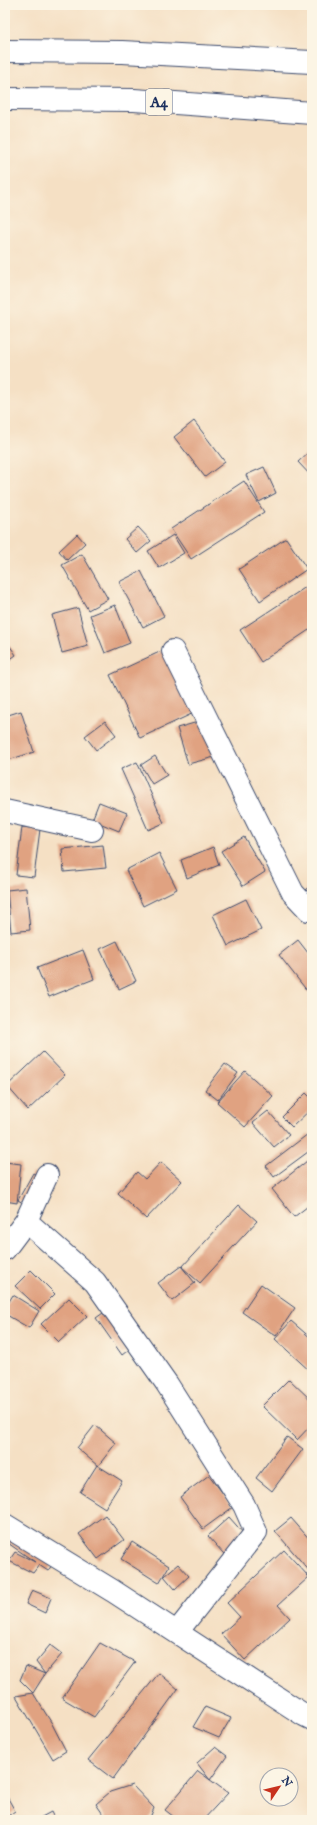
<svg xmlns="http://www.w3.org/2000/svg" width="317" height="1825" font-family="'IM FELL English',serif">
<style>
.building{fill:#e0a281}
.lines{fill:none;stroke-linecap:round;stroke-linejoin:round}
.minor-casing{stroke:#3c4a6d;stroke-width:24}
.highway-casing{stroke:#3c4a6d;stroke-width:24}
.minor{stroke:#fff;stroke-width:22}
.highway{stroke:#fff;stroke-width:22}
.labels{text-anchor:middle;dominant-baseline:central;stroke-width:3;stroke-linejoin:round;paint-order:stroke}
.shield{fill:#fcf5e5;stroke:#5e6a86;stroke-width:1}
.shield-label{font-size:15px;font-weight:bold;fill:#1b2f5e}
</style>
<rect width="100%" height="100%" fill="#fcf5e5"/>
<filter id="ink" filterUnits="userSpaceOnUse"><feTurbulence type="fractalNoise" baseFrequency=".025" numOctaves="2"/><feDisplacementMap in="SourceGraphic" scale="8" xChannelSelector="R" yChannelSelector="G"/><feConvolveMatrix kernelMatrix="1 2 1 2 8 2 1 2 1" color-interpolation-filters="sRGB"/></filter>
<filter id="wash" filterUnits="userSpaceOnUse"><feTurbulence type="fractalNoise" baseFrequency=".012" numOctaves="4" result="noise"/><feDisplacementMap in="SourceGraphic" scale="16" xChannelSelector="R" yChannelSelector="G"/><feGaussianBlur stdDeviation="0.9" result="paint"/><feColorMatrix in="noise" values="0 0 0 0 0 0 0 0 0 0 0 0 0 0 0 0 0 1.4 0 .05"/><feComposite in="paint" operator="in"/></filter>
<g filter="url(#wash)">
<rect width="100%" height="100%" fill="#f5e0c4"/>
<g id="blocks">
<path class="building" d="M194 421 225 462 205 477 174 437Z
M312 449V477L298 462Z
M264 467 276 493 259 502 246 475Z
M244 481 264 512 191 559 171 529Z
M138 527 151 541 137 553 125 539Z
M77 534 85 543 67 560 59 551Z
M173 535 184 553 159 568 148 551Z
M286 538 307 569 260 601 239 569Z
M82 554 108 599 88 610 62 565Z
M141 571 164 616 143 627 119 582Z
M312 583V628L261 662 240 630Z
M115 605 130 643 105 653 90 615Z
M78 608 88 646 62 653 52 615Z
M5 639 16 655 5 663Z
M168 648 198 711 140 738 110 675Z
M21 711 34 752 5 761V716Z
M212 718 222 755 188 764 177 728Z
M105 721 116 735 96 750 85 736Z
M155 756 167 775 152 784 141 765Z
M137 762 164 823 148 830 121 769Z
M99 802 127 813 119 831 92 820Z
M22 827 40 829 34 877 16 875Z
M244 837 265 872 243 886 221 851Z
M103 845 106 868 64 872 62 849Z
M213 847 219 865 187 878 181 860Z
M159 853 177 889 143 906 126 870Z
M312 885V899L306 890Z
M26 888 30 930 11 932 7 890Z
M246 899 261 930 228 946 213 915Z
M298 940 312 958V989L308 992 279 955Z
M117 941 136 981 119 989 100 949Z
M83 950 94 979 49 997 37 968Z
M43 1052 65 1075 28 1110 7 1086Z
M225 1064 238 1073 218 1100 205 1090Z
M245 1071 273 1096 245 1127 217 1102Z
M306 1093 312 1099V1108L292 1127 282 1117Z
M268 1111 289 1135 274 1147 253 1123Z
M308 1134 312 1139V1149L274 1177 266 1166Z
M312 1157V1203L294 1217 272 1189Z
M5 1162 21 1164 17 1203 5 1201Z
M161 1162 182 1181 146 1219 118 1193 137 1172 145 1179Z
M33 1173 46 1180 31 1208 18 1200Z
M239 1205 257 1221 200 1283 182 1267Z
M181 1266 195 1283 172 1301 158 1283Z
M31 1270 55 1294 40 1309 15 1286Z
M261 1284 295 1308 276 1336 242 1312Z
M13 1295 39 1311 29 1328 5 1314V1308Z
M69 1298 87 1316 59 1342 41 1324Z
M110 1308 136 1344 122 1355 96 1318Z
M291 1321 312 1339V1373L275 1339Z
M289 1379 312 1401V1424L297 1440 262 1406Z
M95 1425 116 1443 98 1466 77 1448Z
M287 1437 303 1449 272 1491 256 1478Z
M97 1465 122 1481 105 1508 80 1492Z
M209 1475 233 1507 203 1529 180 1497Z
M105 1515 124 1540 98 1559 79 1534Z
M229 1517 253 1544 231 1562 208 1536Z
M291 1518 312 1542V1574L275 1531Z
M5 1530 59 1554 48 1571 39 1565 33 1573 9 1561 15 1552 35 1562 5 1541Z
M132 1542 169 1566 159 1583 121 1559Z
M284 1550 309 1577 278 1605 290 1618 245 1660 221 1634 240 1617 227 1603Z
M178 1564 189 1576 175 1589 164 1576Z
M32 1590 51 1598 45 1613 26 1604Z
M100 1643 135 1662 94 1717 62 1698Z
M50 1645 62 1654 45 1674 36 1662Z
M26 1666 45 1674 33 1693 20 1680Z
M159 1673 178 1689 113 1779 88 1760Z
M33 1693 51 1722 66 1751 53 1759 16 1696Z
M205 1707 231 1718 219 1738 193 1727Z
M215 1747 227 1756 210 1780 197 1763Z
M198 1771 228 1793 203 1820H178L165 1810Z
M132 1785 154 1808 149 1820H107L96 1804 110 1792Z
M5 1793 15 1811 5 1818Z
M51 1812 55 1820H36Z
M162 1816 167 1820H159Z"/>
</g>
</g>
<g filter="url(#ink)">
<use href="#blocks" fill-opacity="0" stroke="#3c4a6d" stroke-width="1"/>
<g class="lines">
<g class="minor-casing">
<path id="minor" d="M173 651 293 893 309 910 312 909
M5 811 92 830
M26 1221 95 1282 167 1384 244 1505 256 1532 177 1632
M5 1249 26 1221 47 1175
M5 1525 113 1591 304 1715 312 1719"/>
</g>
<g class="highway-casing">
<path id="highway" d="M5 51 122 52 312 62
M5 99 134 100 312 113"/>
</g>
<use href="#minor" class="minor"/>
<use href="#highway" class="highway"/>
</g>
</g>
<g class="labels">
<rect class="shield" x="146" y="89" width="26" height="26" rx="3"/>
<g class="shield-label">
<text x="159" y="102">A4</text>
</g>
</g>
<rect width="317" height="1825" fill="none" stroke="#fcf5e5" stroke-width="20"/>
<g transform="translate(279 1787) rotate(55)"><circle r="19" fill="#fcf5e5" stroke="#a2a6af"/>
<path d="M0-3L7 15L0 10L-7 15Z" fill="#c8321e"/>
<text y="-6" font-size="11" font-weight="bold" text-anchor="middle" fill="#1b2f5e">N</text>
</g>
</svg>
